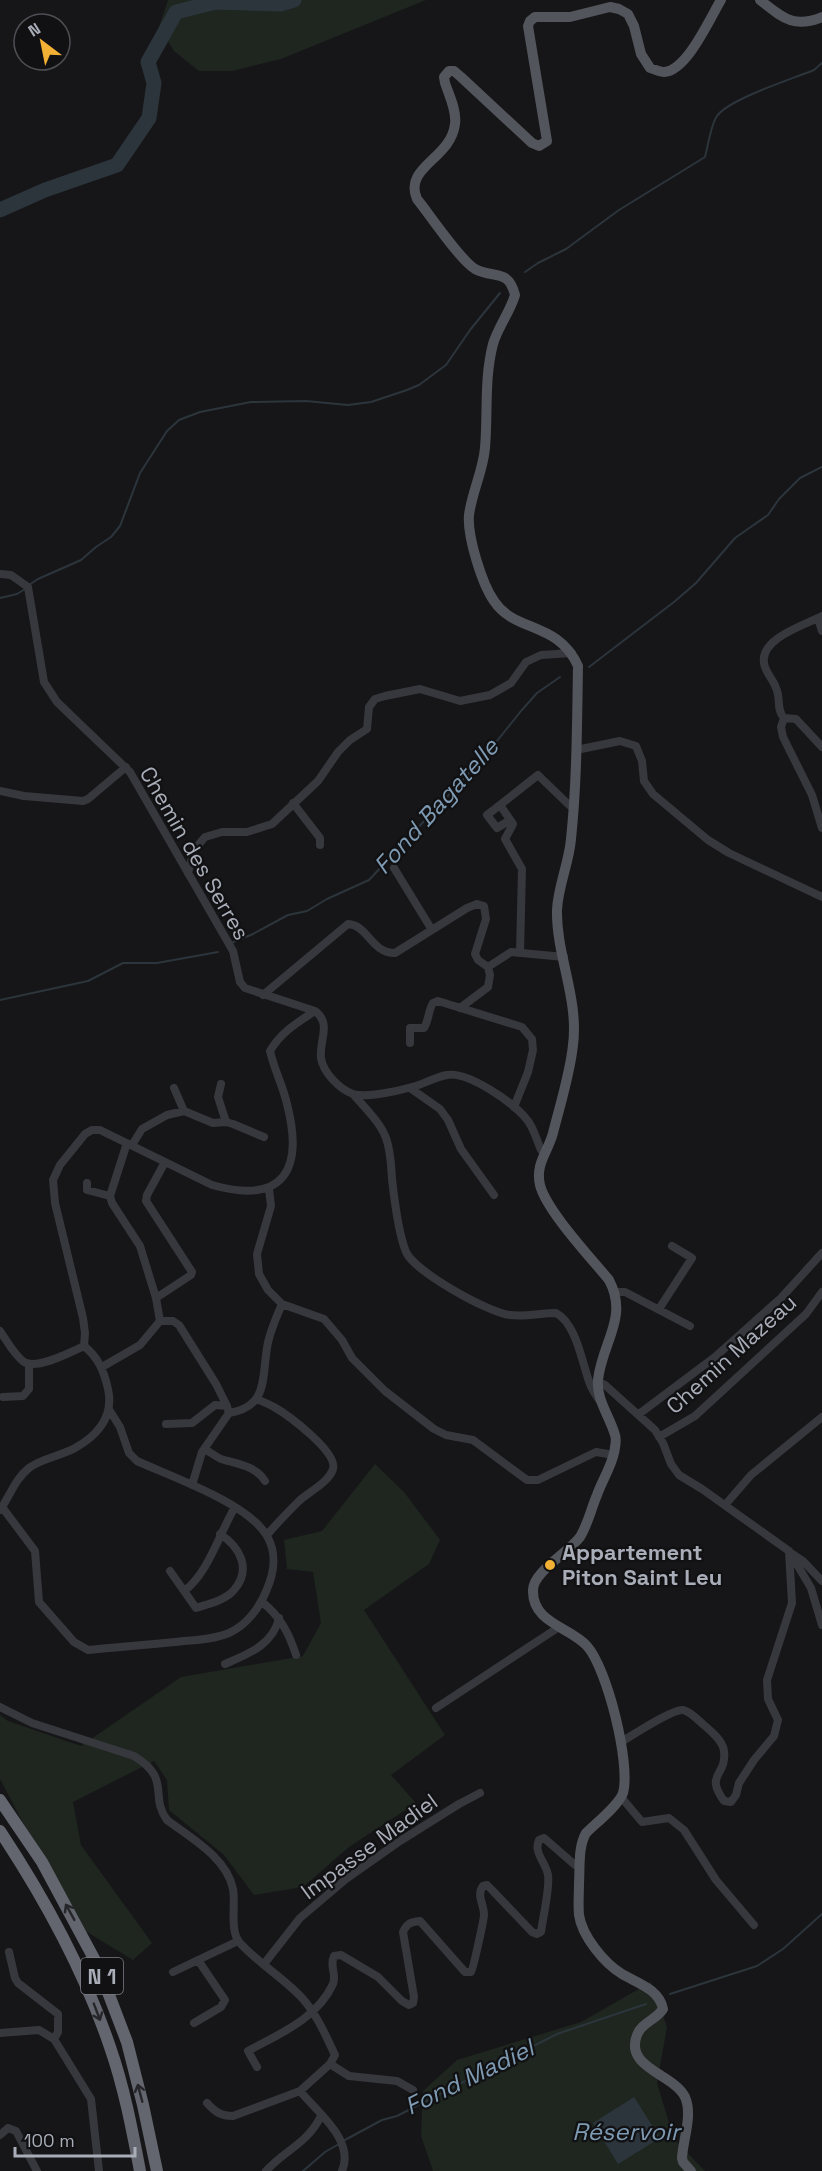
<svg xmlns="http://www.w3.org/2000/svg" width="822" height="2171" font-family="'Space Grotesk',sans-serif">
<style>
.green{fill:#1e261f}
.water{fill:#2c353c}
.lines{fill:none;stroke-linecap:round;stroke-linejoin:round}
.stream{stroke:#2c353c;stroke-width:2}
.river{stroke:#2c353c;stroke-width:15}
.minor{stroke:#37383d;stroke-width:8}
.major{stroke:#53555c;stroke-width:10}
.highway{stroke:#63666e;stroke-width:12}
.oneway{stroke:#26262a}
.poi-dot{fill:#f2b134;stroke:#111113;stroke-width:2}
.labels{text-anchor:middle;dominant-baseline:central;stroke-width:4.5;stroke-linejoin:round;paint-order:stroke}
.shield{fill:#111113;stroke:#7b7e86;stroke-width:1.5}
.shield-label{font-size:21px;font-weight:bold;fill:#a8adb8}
.street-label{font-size:22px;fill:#a8adb8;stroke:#111113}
.poi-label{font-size:22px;font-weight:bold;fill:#a8adb8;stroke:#111113;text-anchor:start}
.water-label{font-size:24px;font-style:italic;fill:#7f9bb3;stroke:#111113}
</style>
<rect width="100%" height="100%" fill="#161618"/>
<path class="green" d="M168 0H426L281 59 232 71H199L174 51 159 27Z
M375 1464 404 1492 440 1540 429 1564 364 1610 445 1735 391 1775 416 1803 349 1847 303 1887 254 1895 224 1855 169 1810 167 1780 154 1761 73 1802 81 1845 152 1943 133 1960 77 1926 0 1779V1715L8 1721 81 1746 181 1677 303 1656 321 1623 313 1572 287 1569 284 1540 322 1531Z
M651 1982 667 2027 657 2083 674 2139 705 2171H433L421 2136 423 2091 457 2060 581 2022Z"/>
<path class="water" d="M634 2097 660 2138 618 2164 593 2123Z"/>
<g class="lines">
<path class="stream" d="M525 272 538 263 566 249 619 210 705 157C708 146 711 124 717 116 729 99 792 79 814 70L822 63
M29 585 38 579 81 560 96 547 111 537 120 526 140 473 167 431 179 420 200 412 251 402 306 401 348 405 371 402 407 390 419 385 446 365 470 330 500 293
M0 598 17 594 25 589
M589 667 674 602 696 583 735 538 768 515 779 499 800 478 822 467
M231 943 253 934 288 915 307 911 327 899 369 880 485 756 521 711 537 693 560 677
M0 1000 88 981 123 963H157L218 952
M670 1994 757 1966 783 1949 822 1914
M343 2141 382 2120 397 2116 557 2034 646 2004
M303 2171 325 2152 339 2144"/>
<path class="river" d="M0 210 45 190 117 165 149 118 154 83 148 62 176 12 216 2 280 4 294 0"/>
<path class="minor" d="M0 574 11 575 28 587 44 682 57 702 130 772 233 951 240 982 245 988 315 1011
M818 618 822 631
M784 718C776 710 781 698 776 688 773 679 765 672 764 663 760 638 805 625 822 616
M822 747 796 719 784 718 781 727 783 737 812 795 822 828
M576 750 620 741 636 746 642 761 644 781 653 794 708 840 729 853 822 897
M0 791 24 796 83 801 88 799 126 767
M293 803 320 838V845
M500 805 487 815 497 828 510 820
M394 868 432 930
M188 873 194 850 205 837 222 832H247L272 824 318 781 338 752 350 740 367 729 369 707 375 699 385 696 420 689 460 701 490 695 511 683 526 662 541 655 572 653
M520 953 522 869 505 839 513 824 500 805 538 775 569 805 574 807
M263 995 348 924C368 925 371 953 395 953L467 908 477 904 484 906 486 919 475 954 478 960 488 967 511 952 564 957
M460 1008 488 987 490 975 488 967
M410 1043V1028H424C429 1020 428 1011 433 1003L438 1001 522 1027 532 1039 533 1050 528 1072 514 1107
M221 1084 218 1097 226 1122
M174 1088 184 1111
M410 1088 440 1109 448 1120 461 1149 494 1195
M353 1094C364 1107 380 1122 386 1138 391 1152 391 1165 392 1179 394 1197 399 1235 406 1252 415 1272 489 1313 510 1315 526 1317 541 1313 556 1313 577 1324 582 1364 590 1384 592 1390 596 1395 599 1400
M132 1145 142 1129 167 1115 184 1111 213 1123 226 1122 233 1124 264 1137
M87 1183V1190L110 1196
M269 1189 271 1206 257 1254 259 1274 268 1290 282 1304 324 1319 342 1340 352 1358 385 1391 434 1429 446 1435 473 1440 527 1480H538L596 1452 614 1455
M615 1292H625L690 1326
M156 1298 191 1275 192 1272 146 1201 147 1195 165 1162
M659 1309 692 1258 672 1246
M160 1321H173L179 1325 216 1384 227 1406
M0 1331C7 1341 14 1355 24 1362 37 1370 71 1352 84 1346L85 1333 83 1318 55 1203 53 1180 60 1165 85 1134 92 1130H100L212 1185C284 1205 304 1170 287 1104 283 1086 274 1069 270 1051 281 1032 297 1023 315 1011 332 1024 319 1040 321 1058 323 1072 339 1089 353 1094 367 1098 398 1091 412 1087 424 1084 435 1077 447 1075 468 1071 516 1104 528 1121 534 1129 537 1141 541 1150L544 1153
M102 1367 140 1345 160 1321 156 1298 140 1246 112 1203 110 1196 127 1143
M598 1382 605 1385 655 1430 663 1443 671 1464 679 1475 702 1489 789 1551 811 1588 822 1625
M3 1397 23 1396 29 1389V1364
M257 1399C263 1402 269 1404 274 1407 288 1415 338 1452 333 1469 329 1482 309 1492 299 1501 288 1512 277 1523 267 1535
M229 1413C268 1407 262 1378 267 1348 269 1333 276 1318 282 1304
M639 1414 715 1357 781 1298 822 1253
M166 1424 192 1423 215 1405 227 1406 228 1410
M659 1437 695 1416 806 1314 822 1292
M204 1449C210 1452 215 1456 221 1459 237 1464 256 1466 265 1481
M192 1485 202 1452 229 1413
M725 1505 751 1475 822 1417
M2 1507 35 1551 39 1602 74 1642 88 1650C117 1647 146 1645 175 1642 193 1640 212 1640 229 1633 247 1625 260 1607 267 1589 274 1573 277 1553 267 1536 248 1503 172 1477 137 1461L129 1453 120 1427 110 1411
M0 1510C10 1496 15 1479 29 1468 42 1458 61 1456 75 1448 98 1435 114 1416 108 1389 104 1371 98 1357 84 1346
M791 1553 803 1561 822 1581
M170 1571 196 1608C208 1604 226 1600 234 1590 252 1569 240 1547 220 1534
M184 1591C208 1574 220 1532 235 1507
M262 1602C280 1616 289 1633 296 1655
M225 1664C248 1654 273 1645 279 1618
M0 1707 32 1723 134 1756C172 1779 149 1796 167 1820 191 1838 227 1858 233 1889 236 1905 229 1931 240 1943 259 1964 284 1978 303 1999 317 2015 326 2036 335 2055L330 2064
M436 1708 559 1627
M621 1742C633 1735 672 1709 683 1710 690 1711 699 1721 705 1726 712 1732 723 1741 724 1751 727 1777 704 1773 724 1801L731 1802 736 1795 739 1783 754 1760 774 1736 778 1720 768 1699 767 1680 792 1603 789 1551
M621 1797 642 1822 669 1818 684 1830 716 1880 754 1925
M9 1952 15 1978 18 1983 58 2014V2032L54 2039 91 2099 99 2171
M264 1964 300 1918 346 1879 400 1841 459 1804 480 1793
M173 1972 238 1941
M194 2023 221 2007 225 2000 198 1960
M0 2033 39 2030 54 2039
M257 2067 248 2051C279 2034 317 2019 333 1984 337 1974 329 1966 334 1956L341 1955 378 1977 402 2001 409 2005 413 2003 414 1997 403 1932C407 1923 411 1922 420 1921L465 1972H471C473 1970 484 1919 484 1915 484 1904 476 1895 483 1886L487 1885 492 1890 532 1932 537 1934 541 1932C543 1917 550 1888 548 1875 546 1862 533 1853 539 1840L544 1838 575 1865H580
M300 2091C318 2113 355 2140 342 2171
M207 2103C215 2112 221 2116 233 2116L300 2091 330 2064 349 2076 397 2081 413 2090
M0 2135 8 2128 16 2131 37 2171
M266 2171C286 2149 307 2144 321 2116"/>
<path class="major" d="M760 0C782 17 793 29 822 17
M691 2171 683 2162 682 2158C683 2139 693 2115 685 2097 674 2074 624 2068 637 2035 641 2023 656 2020 663 2009 659 1989 637 1983 622 1974 604 1963 582 1936 579 1915 578 1905 579 1893 579 1883 580 1867 578 1847 586 1833 595 1824 619 1805 623 1793 631 1764 607 1668 587 1646 570 1627 532 1623 533 1590 533 1572 569 1552 580 1537 588 1524 591 1509 597 1495 602 1481 611 1467 614 1453 615 1448 617 1440 615 1435 610 1417 596 1399 598 1380 602 1342 629 1318 609 1280 591 1258 546 1210 540 1185 535 1164 548 1152 553 1133 560 1105 570 1074 573 1045 579 998 556 955 557 910 558 886 569 863 571 839 577 782 577 723 578 666 558 621 515 633 494 601 482 584 467 536 469 515 472 492 483 471 485 448 488 413 484 379 493 344 498 327 510 312 515 295 508 268 494 279 475 269 460 260 430 215 417 199 403 167 451 159 455 124 457 111 449 95 445 83L444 77 449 71H454L461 77 532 143 539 146 547 141 528 26 530 21 535 17H570L610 7 619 9 628 14 634 26 641 54 650 68C654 69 660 72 664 72 687 71 710 18 721 0"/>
<path class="highway" d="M0 1800 42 1862 98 1966 127 2042 143 2105 157 2171
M0 1831C45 1899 84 1970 110 2047 124 2087 132 2129 140 2171"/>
</g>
<defs><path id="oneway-shaft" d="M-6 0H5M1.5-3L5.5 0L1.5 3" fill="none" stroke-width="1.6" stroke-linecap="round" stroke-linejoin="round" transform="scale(1.5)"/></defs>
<g class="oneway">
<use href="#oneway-shaft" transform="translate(70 1912) rotate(-119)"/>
<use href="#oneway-shaft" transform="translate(97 2012) rotate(69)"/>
<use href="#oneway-shaft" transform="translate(140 2093) rotate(-105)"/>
</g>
<circle class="poi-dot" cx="550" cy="1565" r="6"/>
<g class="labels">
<rect class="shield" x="81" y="1958" width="42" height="36" rx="4.5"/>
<g class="shield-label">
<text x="102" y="1976">N 1</text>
</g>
<g class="street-label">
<text transform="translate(195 853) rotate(60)">Chemin des Serres</text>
<text transform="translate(731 1354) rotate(-42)">Chemin Mazeau</text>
<text transform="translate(369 1846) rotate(-36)">Impasse Madiel</text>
</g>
<g class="poi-label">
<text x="562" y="1552">Appartement<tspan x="562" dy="25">Piton Saint Leu</tspan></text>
</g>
<g class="water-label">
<text transform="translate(436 806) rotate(-48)">Fond Bagatelle</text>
<text transform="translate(469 2077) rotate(-26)">Fond Madiel</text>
<text x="626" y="2131">Réservoir</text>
</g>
</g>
<g transform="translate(42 42) rotate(328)"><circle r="28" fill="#111113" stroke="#4d4f55" stroke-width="1.5"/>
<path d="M0-4.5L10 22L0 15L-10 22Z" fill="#f2b134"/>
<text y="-9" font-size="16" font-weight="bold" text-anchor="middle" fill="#a8adb8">N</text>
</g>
<path d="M15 2147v9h120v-9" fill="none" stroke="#a8adb8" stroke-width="3"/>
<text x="24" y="2147" font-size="18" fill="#a8adb8" stroke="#111113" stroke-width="4.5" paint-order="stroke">100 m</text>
</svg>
